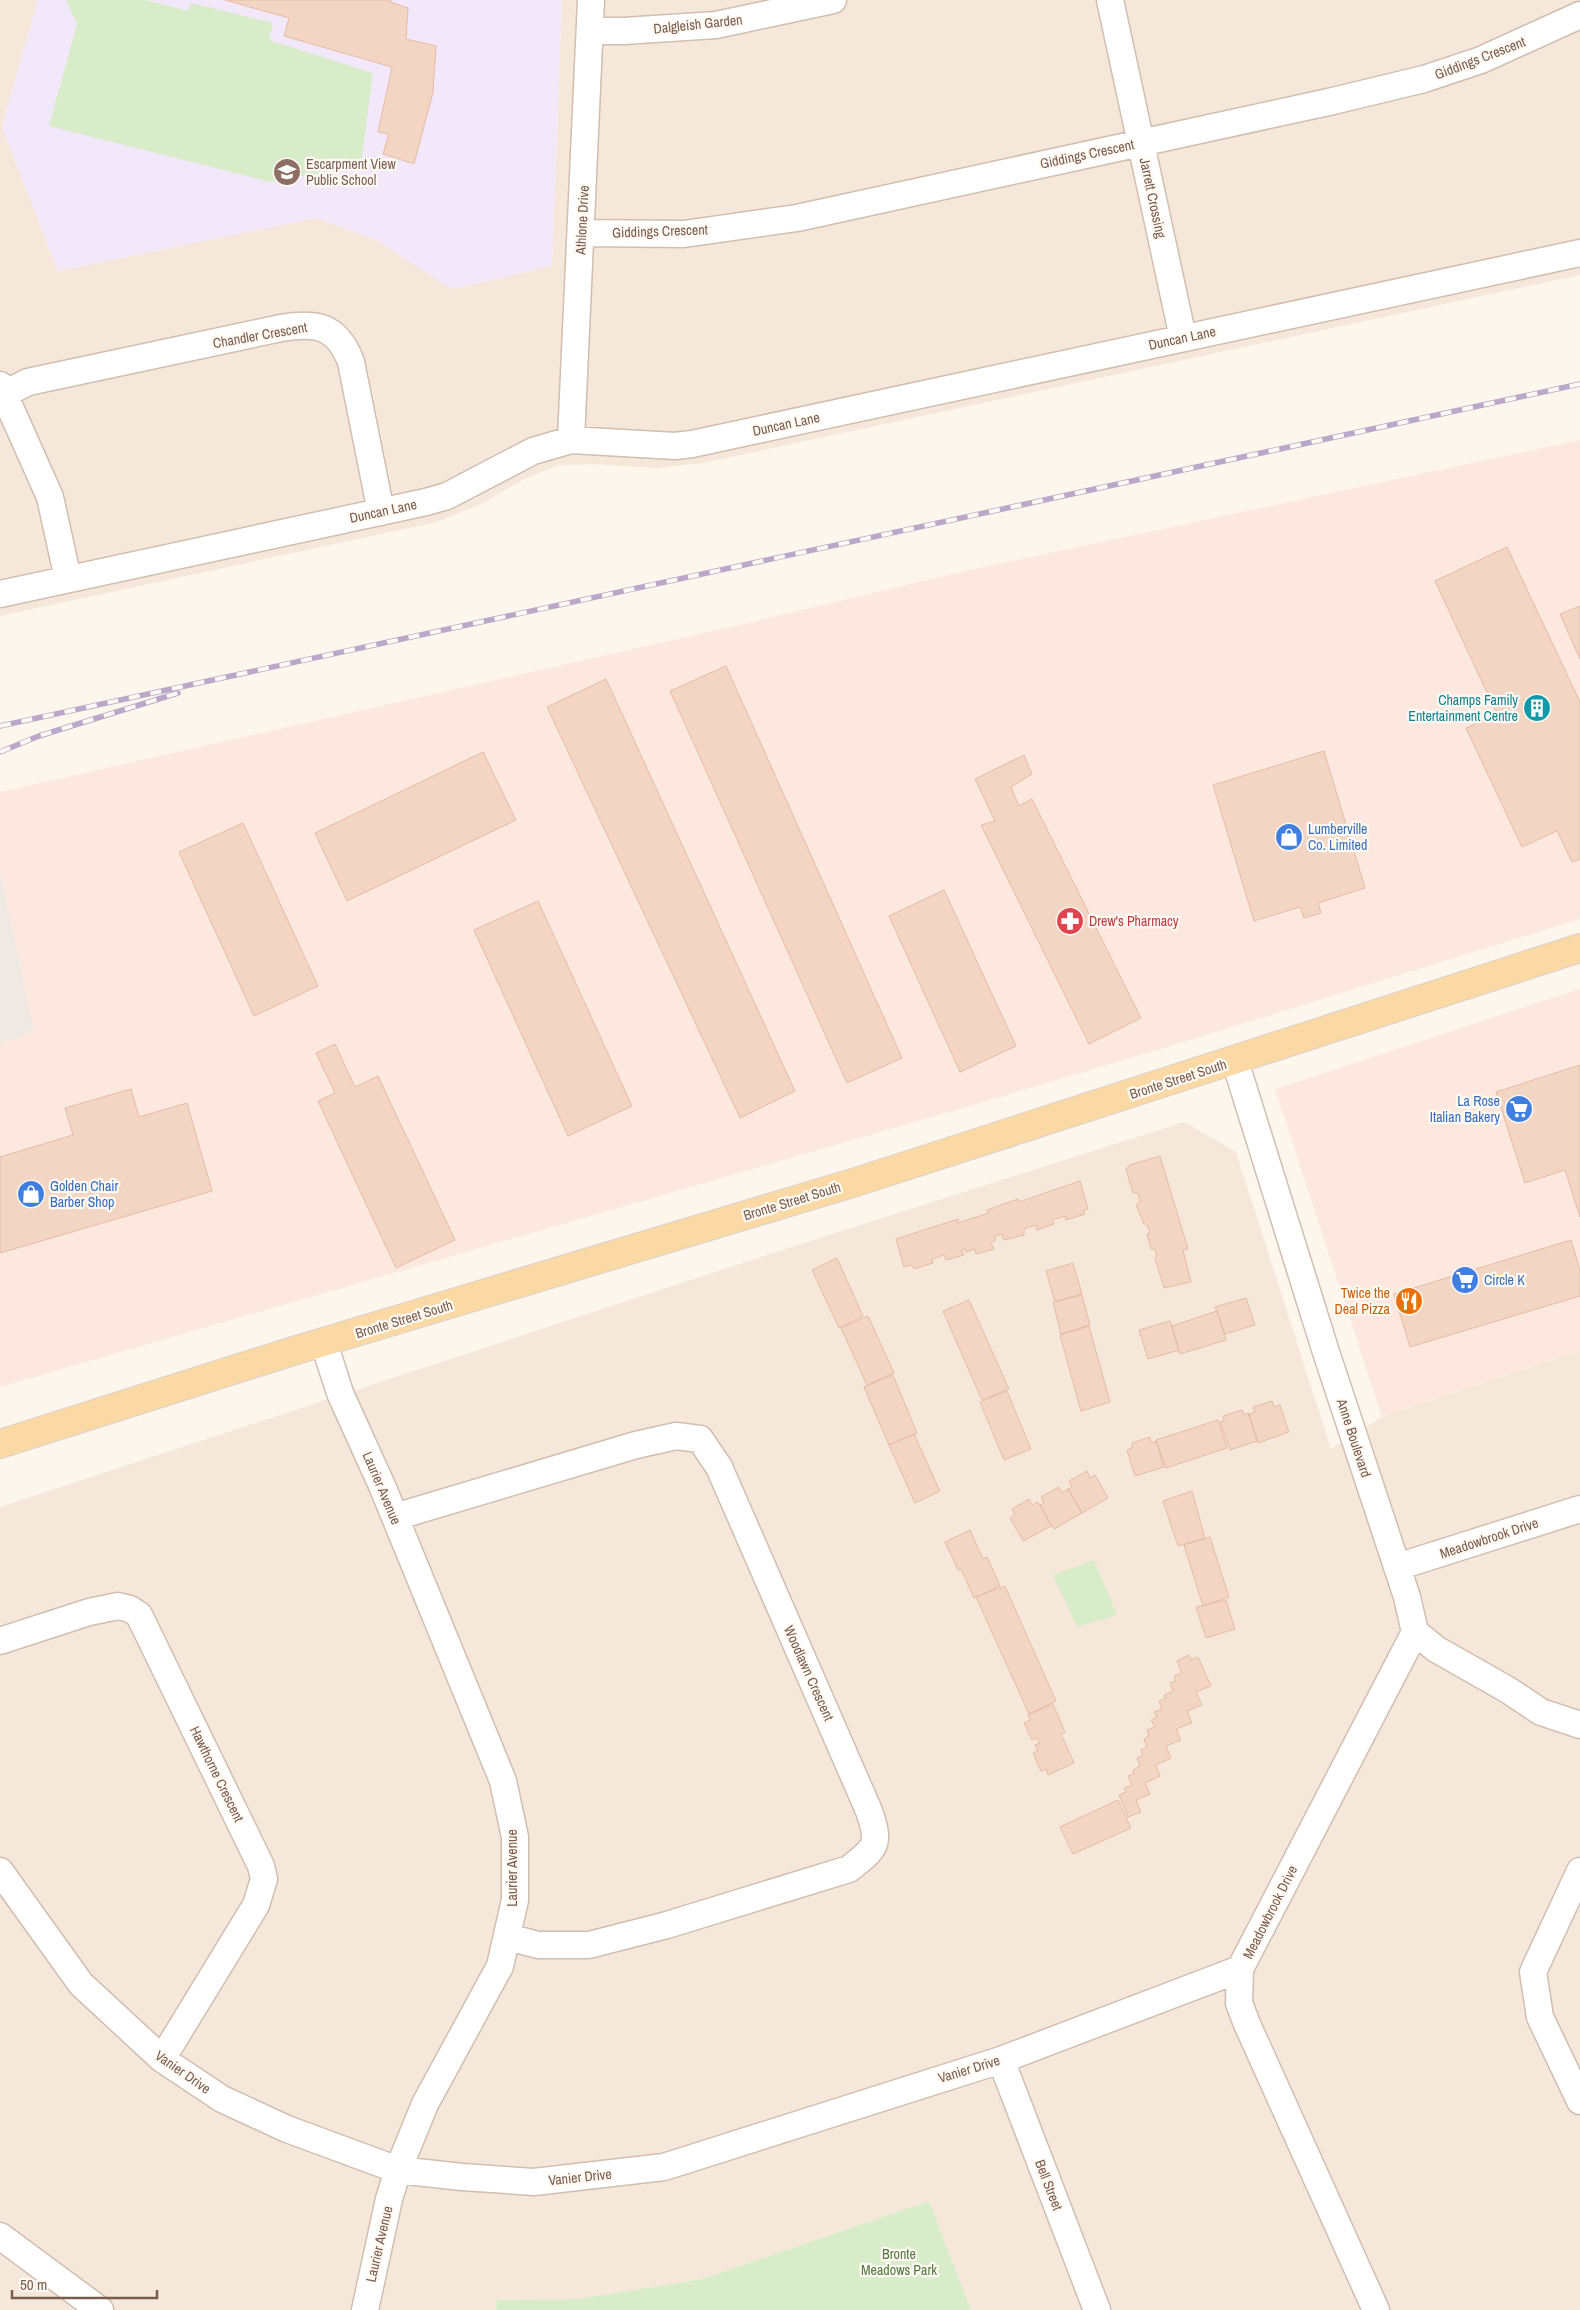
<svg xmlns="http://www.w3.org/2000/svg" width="1580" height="2310" font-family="'Archivo Narrow',sans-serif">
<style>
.residential{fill:#f5e8da}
.commercial{fill:#fde8e0}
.industrial{fill:#efe9e4}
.education{fill:#f3e8fa}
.green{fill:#d8ecc9}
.building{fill:#f3d5c3;stroke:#e6bba3}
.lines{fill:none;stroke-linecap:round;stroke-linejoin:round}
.minor-casing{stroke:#d1beb0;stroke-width:29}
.major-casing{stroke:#dad1cd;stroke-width:30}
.minor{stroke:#fff;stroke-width:26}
.major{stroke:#fbd9a5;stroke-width:28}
.rail-casing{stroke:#b9a8c9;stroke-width:5.5}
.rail{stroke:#fffaf3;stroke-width:4;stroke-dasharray:11;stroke-linecap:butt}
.labels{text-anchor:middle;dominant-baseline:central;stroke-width:4.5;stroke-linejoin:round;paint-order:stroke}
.street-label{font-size:14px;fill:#7a5c4d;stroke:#fffaf3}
.education-label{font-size:14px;fill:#785e54;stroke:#fffaf3;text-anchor:start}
.culture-label{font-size:14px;fill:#0d838f;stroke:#fffaf3;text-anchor:end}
.shop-label{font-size:14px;fill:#366cbe;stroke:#fffaf3;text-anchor:start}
.health-label{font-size:14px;fill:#be3a42;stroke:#fffaf3;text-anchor:start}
.food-label{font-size:14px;fill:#c56008;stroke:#fffaf3;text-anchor:end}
.park-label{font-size:14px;fill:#537a41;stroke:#fffaf3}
</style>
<rect width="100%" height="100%" fill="#fdf6ec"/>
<path class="residential" d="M0 0H38L2 127 58 271 316 218 376 240 452 289 552 266 562 0H1580V275L703 463 658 468 593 464 559 465 524 479 481 504 437 522 0 616Z
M1184 1122 1236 1152 1331 1449 1382 1417 1580 1351V2310H971L929 2201 702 2279 578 2299 497 2300 496 2310H0V1507L779 1251Z"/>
<path class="commercial" d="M1580 440V919L1174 1045 960 1109 0 1387V1044L34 1031 0 871V792L722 629 965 571Z
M1580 989V1351L1382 1417 1275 1089Z"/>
<path class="industrial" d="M0 871 34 1031 0 1044Z"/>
<path class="education" d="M38 0H562L552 266 452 289 376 240 316 218 58 271 2 127Z"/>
<path class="green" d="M66 0H146L188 11 191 3 273 23 269 40 373 73 361 165 271 182 49 126 77 24Z
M1094 1560 1117 1615 1077 1627 1053 1575Z
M929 2201 971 2310H496L497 2300 578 2299 702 2279Z"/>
<path class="building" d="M225 0H391L390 2 408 8 406 39 436 46 433 92 414 164 383 154 389 134 378 132 392 67 284 36 289 18Z
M1507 547 1580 702V859L1572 862 1557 831 1522 847 1466 728 1497 714 1435 581Z
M1580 606V659L1560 614Z
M726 666 902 1058 847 1083 670 691Z
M606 679 795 1091 740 1118 547 707Z
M1324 751 1365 888 1318 903 1321 913 1304 918 1300 907 1254 921 1213 785Z
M483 752 516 820 347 901 315 833Z
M1024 755 1032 774 1011 787 1019 806 1032 799 1141 1018 1089 1044 981 825 995 821 975 779Z
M243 823 318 986 254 1016 179 852Z
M944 890 1016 1046 960 1072 889 916Z
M538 901 632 1106 568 1136 474 930Z
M335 1044 355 1087 378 1076 455 1240 396 1268 318 1101 335 1093 316 1053Z
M1580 1065V1217L1565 1170 1525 1183 1496 1092Z
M131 1089 139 1117 187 1103 212 1191 0 1253V1157L73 1135 65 1108Z
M1160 1156 1188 1249 1183 1250 1191 1282 1164 1288 1155 1258 1157 1256 1155 1249H1151L1147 1234 1150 1233 1147 1224H1144L1136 1205 1140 1202 1138 1193H1133L1126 1169 1130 1165Z
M1080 1181 1088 1209 1083 1211 1085 1214 1066 1220V1216L1052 1220 1054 1224 1037 1230 1035 1225 1024 1229V1235L1004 1240 1002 1234 994 1237 996 1240 991 1243 994 1249 976 1254 975 1249 966 1252 965 1249 961 1250 964 1255 946 1260 944 1255 932 1259 933 1263 914 1269 911 1265 904 1267 896 1239 958 1219V1223L989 1213 987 1210 1018 1199 1019 1202Z
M1571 1240 1580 1270V1296L1410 1347 1394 1294Z
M837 1258 863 1316 839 1328 812 1270Z
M1073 1263 1082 1294 1055 1302 1046 1271Z
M1082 1295 1090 1325 1061 1334 1053 1302Z
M1246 1298 1255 1325 1225 1334 1215 1307Z
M969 1300 1009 1389 982 1400 943 1311Z
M1217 1311 1226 1340 1180 1354 1172 1326Z
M868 1316 894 1373 867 1385 841 1328Z
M1170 1321 1179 1350 1148 1359 1139 1330Z
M1089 1326 1110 1402 1081 1411 1060 1335Z
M893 1375 917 1433 889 1445 864 1387Z
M1007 1391 1031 1449 1004 1460 980 1402Z
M1272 1401 1274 1407 1280 1405 1289 1432 1258 1443 1249 1414 1255 1412 1253 1407Z
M1242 1410 1244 1415 1248 1413 1257 1441 1230 1450 1220 1422 1224 1421 1223 1416Z
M1218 1420 1227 1448 1166 1468 1156 1440Z
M914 1434 940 1491 915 1503 889 1445Z
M1150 1437 1151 1443 1156 1441 1164 1467 1135 1476 1127 1450 1132 1448V1443Z
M1087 1471 1090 1478 1095 1475 1108 1498 1082 1513 1068 1489 1072 1487 1069 1481Z
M1059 1487 1062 1493 1068 1489 1082 1513 1054 1529 1040 1505 1044 1503 1041 1497Z
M1192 1491 1205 1538 1178 1546 1163 1501Z
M1029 1499 1032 1505 1038 1502 1051 1526 1023 1541 1010 1518 1015 1514 1012 1509Z
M970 1530 983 1559 987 1557 1000 1586 974 1598 961 1569 958 1570 945 1542Z
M1210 1537 1229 1597 1203 1606 1184 1545Z
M1005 1586 1056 1701 1029 1714 976 1597Z
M1226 1600 1235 1629 1206 1638 1196 1607Z
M1189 1655 1191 1660 1198 1657 1211 1686 1196 1692 1202 1705 1187 1711 1192 1723 1176 1729 1181 1740 1166 1746 1171 1758 1156 1765 1160 1776 1145 1783 1150 1794 1136 1800 1141 1812 1128 1817 1119 1795 1126 1792 1124 1788 1132 1785 1128 1776 1134 1774 1133 1770 1140 1766 1137 1758 1143 1755 1141 1750 1147 1747 1144 1739 1149 1736 1147 1730 1155 1727 1151 1720 1157 1717 1154 1712 1162 1709 1159 1701 1166 1698 1164 1695 1173 1691 1170 1683 1176 1681 1174 1676 1182 1673 1177 1661Z
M1053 1704 1065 1732 1061 1734 1074 1763 1048 1775 1046 1769 1041 1771 1033 1753 1038 1751 1035 1745 1040 1743 1037 1738 1032 1740 1024 1723 1030 1720 1028 1715Z
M1118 1800 1131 1828 1073 1854 1060 1827Z"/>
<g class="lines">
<g class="minor-casing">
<path id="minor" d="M1110 0 1183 338
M590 31H624L716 25 833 0
M581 233 684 234 797 218 1333 101 1424 79 1481 60 1580 15
M0 385 50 497 68 579
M4 394 28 382 281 328C316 322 337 325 351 362L381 512
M571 440 591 0
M0 594 426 502 447 496 533 451 571 440 675 446 692 444 1580 253
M1235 1061 1325 1349 1407 1597 1415 1632 1436 1649 1508 1690 1541 1712 1580 1725
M324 1343 340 1393 383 1488 503 1781 515 1837V1900L500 1966 425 2104 398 2170 389 2199 365 2310
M395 1517 636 1445 676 1436 700 1439 719 1467 869 1811C881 1846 876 1847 849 1869L667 1925 589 1945H538L508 1937
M1397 1567 1580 1509
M0 1641 89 1612 118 1606 130 1609 139 1615 261 1866 264 1879 256 1905 162 2059
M0 1871 81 1984 162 2059 222 2099 287 2129 398 2170 462 2177 534 2182 664 2167 1001 2060 1240 1969
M1580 1871 1533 1972 1540 2017 1580 2101
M1001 2060 1097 2310
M0 2236 100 2310
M1376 2310 1247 2024 1239 2003 1240 1969 1415 1632"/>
</g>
<g class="major-casing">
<path id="major" d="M0 1444 290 1352 856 1182 1580 948"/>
</g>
<use href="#minor" class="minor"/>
<use href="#major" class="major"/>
<g class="rail-casing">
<path id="rail" d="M0 726 1580 384
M0 752 39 736 178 693"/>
</g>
<use href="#rail" class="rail"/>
</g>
<defs>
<g id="school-disc" transform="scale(1.4375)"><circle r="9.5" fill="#8d6e63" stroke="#fffaf3"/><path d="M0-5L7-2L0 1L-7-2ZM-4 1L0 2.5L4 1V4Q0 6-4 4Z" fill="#fff"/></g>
<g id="building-disc" transform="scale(1.4375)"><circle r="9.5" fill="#0f9aa8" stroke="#fffaf3"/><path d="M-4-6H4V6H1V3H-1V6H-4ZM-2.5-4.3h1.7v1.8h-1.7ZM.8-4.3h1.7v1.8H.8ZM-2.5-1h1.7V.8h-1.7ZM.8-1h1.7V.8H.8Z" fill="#fff"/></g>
<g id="shop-disc" transform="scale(1.4375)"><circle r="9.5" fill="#3f7fe0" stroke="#fffaf3"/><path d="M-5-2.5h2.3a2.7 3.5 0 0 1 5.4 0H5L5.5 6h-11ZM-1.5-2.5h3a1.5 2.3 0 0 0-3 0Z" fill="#fff"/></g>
<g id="pharmacy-disc" transform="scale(1.4375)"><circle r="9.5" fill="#e0444e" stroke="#fffaf3"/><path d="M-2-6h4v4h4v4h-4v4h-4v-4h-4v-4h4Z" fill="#fff"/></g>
<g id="supermarket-disc" transform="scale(1.4375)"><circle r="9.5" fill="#3f7fe0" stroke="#fffaf3"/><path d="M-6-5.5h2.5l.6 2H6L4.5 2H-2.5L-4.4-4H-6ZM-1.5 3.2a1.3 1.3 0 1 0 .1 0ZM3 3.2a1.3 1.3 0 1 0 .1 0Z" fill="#fff"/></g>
<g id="restaurant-disc" transform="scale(1.4375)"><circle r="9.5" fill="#e8710a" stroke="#fffaf3"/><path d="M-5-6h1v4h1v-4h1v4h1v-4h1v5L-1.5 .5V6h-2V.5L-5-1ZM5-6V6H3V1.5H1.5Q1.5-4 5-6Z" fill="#fff"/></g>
</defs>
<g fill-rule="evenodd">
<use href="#school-disc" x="287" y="172"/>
<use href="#building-disc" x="1537" y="708"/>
<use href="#shop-disc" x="1289" y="837"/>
<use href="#pharmacy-disc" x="1070" y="921"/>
<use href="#supermarket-disc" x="1519" y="1109"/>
<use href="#shop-disc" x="31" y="1194"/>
<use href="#supermarket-disc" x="1465" y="1280"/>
<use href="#restaurant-disc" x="1409" y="1301"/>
</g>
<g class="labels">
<g class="street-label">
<text transform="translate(698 24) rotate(-6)">Dalgleish Garden</text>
<text transform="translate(1480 58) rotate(-21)">Giddings Crescent</text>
<text transform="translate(1087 154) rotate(-12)">Giddings Crescent</text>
<text transform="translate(1153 198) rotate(78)">Jarrett Crossing</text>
<text transform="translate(582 220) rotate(-87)">Athlone Drive</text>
<text transform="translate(660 231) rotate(-2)">Giddings Crescent</text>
<text transform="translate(260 335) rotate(-10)">Chandler Crescent</text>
<text transform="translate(1182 338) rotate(-12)">Duncan Lane</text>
<text transform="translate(786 424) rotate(-12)">Duncan Lane</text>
<text transform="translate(383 511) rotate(-12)">Duncan Lane</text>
<text transform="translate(1178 1079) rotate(-18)">Bronte Street South</text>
<text transform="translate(792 1201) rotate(-17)">Bronte Street South</text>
<text transform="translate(404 1319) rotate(-17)">Bronte Street South</text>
<text transform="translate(1354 1438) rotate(72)">Anne Boulevard</text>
<text transform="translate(382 1488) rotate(67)">Laurier Avenue</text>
<text transform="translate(1489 1538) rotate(-18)">Meadowbrook Drive</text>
<text transform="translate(809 1673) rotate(66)">Woodlawn Crescent</text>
<text transform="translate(217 1774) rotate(64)">Hawthorne Crescent</text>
<text transform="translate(512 1868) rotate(-90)">Laurier Avenue</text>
<text transform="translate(1270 1912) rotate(-63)">Meadowbrook Drive</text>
<text transform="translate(969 2069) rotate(-17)">Vanier Drive</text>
<text transform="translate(183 2072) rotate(35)">Vanier Drive</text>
<text transform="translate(580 2177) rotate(-6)">Vanier Drive</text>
<text transform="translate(1049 2185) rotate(69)">Bell Street</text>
<text transform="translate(379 2244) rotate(-77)">Laurier Avenue</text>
</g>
<g class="education-label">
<text x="306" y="164">Escarpment View<tspan x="306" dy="16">Public School</tspan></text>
</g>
<g class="culture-label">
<text x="1518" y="700">Champs Family<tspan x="1518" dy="16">Entertainment Centre</tspan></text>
</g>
<g class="shop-label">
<text x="1308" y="829">Lumberville<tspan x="1308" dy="16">Co. Limited</tspan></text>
<text x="1500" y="1101" text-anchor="end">La Rose<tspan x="1500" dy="16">Italian Bakery</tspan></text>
<text x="50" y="1186">Golden Chair<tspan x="50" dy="16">Barber Shop</tspan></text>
<text x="1484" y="1280">Circle K</text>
</g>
<g class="health-label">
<text x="1089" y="921">Drew's Pharmacy</text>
</g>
<g class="food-label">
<text x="1390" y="1293">Twice the<tspan x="1390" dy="16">Deal Pizza</tspan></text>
</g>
<g class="park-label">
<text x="899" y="2254">Bronte<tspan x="899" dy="16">Meadows Park</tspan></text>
</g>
</g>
<path d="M12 2290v8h145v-8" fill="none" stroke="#7a5c4d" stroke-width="2.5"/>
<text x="20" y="2290" font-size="15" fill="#7a5c4d" stroke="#fffaf3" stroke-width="4" paint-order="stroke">50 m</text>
</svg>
